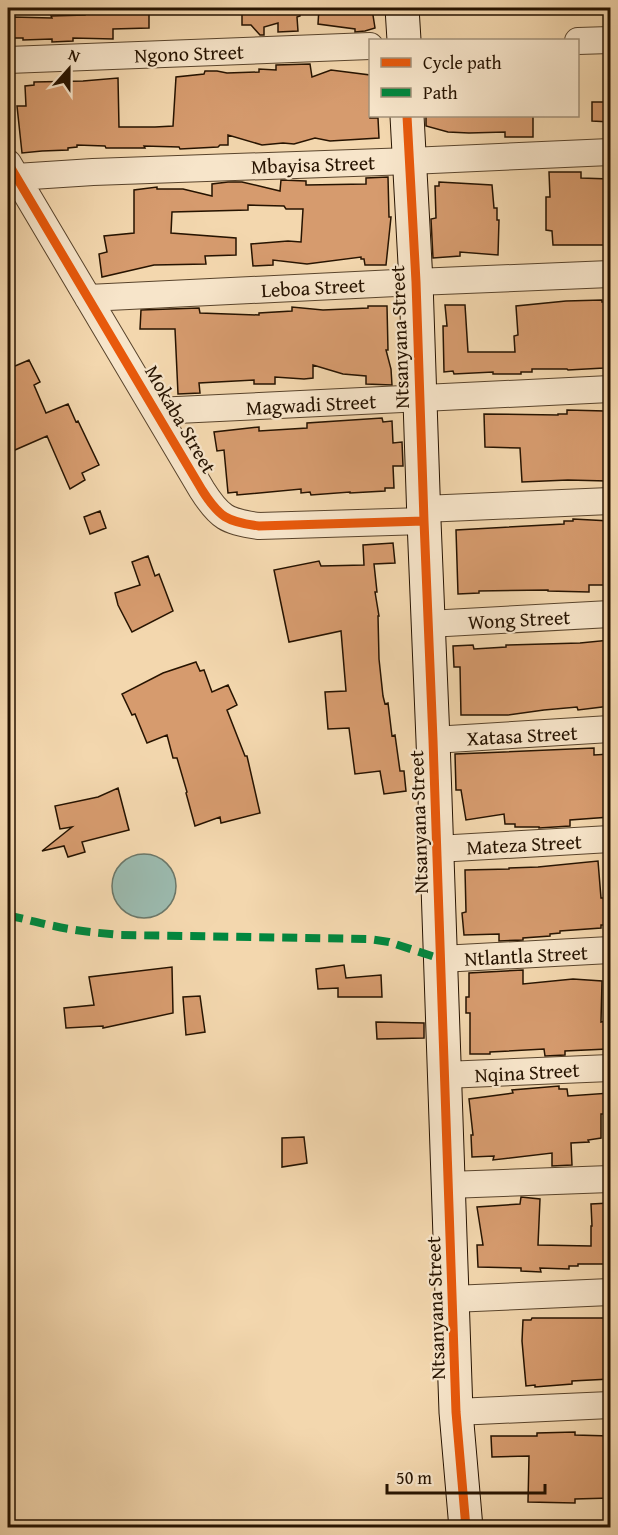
<svg xmlns="http://www.w3.org/2000/svg" width="618" height="1535" font-family="'Gentium Book Plus',serif">
<style>
.water{fill:#9bb9ad;stroke:#6c7768;stroke-width:1.5}
.building{fill:#d69b6e;stroke:#261300;stroke-width:1.5}
.lines{fill:none;stroke-linecap:round;stroke-linejoin:round}
.street-casing{stroke:#59442c;stroke-width:28}
.secondary-casing{stroke:#261300;stroke-width:35}
.street{stroke:#f7e5ca;stroke-width:26}
.secondary{stroke:#f7e5ca;stroke-width:33}
.quiet{stroke:#00873e;stroke-width:8;stroke-dasharray:15 8;stroke-linecap:butt}
.cycleway-casing{stroke:#f7e5ca;stroke-width:13}
.cycleway{stroke:#e8590c;stroke-width:9}
.labels{text-anchor:middle;dominant-baseline:central;stroke-width:4.5;stroke-linejoin:round;paint-order:stroke}
.street-label{font-size:20px;fill:#261300;stroke:#f7e5ca}
</style>
<rect width="100%" height="100%" fill="#f3d7ae"/>
<filter id="stains"><feTurbulence type="fractalNoise" baseFrequency=".00333" numOctaves="4"/><feColorMatrix values="0 0 0 0 .2 0 0 0 0 .09 0 0 0 0 .02 0 0 0 .5 -.17"/></filter>
<radialGradient id="worn" r=".72"><stop offset=".6" stop-color="#630" stop-opacity="0"/><stop offset="1" stop-color="#630" stop-opacity=".3"/></radialGradient>
<path class="water" d="M112 886a32 32 0 1 1 64 0a32 32 0 1 1-64 0Z"/>
<path class="building" d="M85 8H149V28L113 29V39L73 38V41L52 42V39L23 40V38H13L12 17 52 18 51 16 85 15Z
M242 8H263V12L300 11V16L297 17 298 31 278 32V23L264 27V35H260L251 25H242V14L240 12H242Z
M319 8 372 9 375 28 365 31 355 32V29L318 24Z
M310 64 312 77 331 70 370 75V118H378L379 138 330 141 315 138 294 144 283 143 262 145 228 135V145H220L218 147 180 149 179 147 144 146 145 148H106L105 146 77 145V147L68 148V150L42 151 22 153 17 106H26L25 86 34 85V82L83 81 118 78 119 127H155L173 126 176 77 204 74 205 71H217L227 73 259 72V69L276 70V65Z
M592 102H610V122L592 121Z
M426 116H533V137H505V132L469 133 448 132 426 126Z
M549 172H581V178L610 179V245H553L552 231 546 230V197H550Z
M388 177 389 217H391L386 265H365L364 259H361V257L307 264 273 260V265L253 266 251 244 288 241 301 242 303 209H286L284 206 248 205V210L172 212 171 233 236 238V255L205 256 206 264 154 265 102 277 99 254 107 252 104 236 134 233V190L157 187V189H183L212 196V184L228 182H242L280 191 281 180 306 181V185L366 184V178Z
M439 182 492 185 494 208H497V220H499L498 255 460 252V256L433 258 431 219 436 218 435 186H439Z
M602 300V302H610V365H605L604 368 568 370 567 369H532V372H521V374H493V372L454 374 453 371 444 372 443 326H447L445 305H465L468 352H515L514 336 518 335 516 306 566 301Z
M368 306H387L388 350H386L391 369 392 385 366 384V376L343 374 313 365V378L304 379 275 377V384H254V380L199 383 200 393 178 394 175 329H140L141 310 199 308 200 313 259 315V313L292 311V307L323 310 368 308Z
M29 360 40 382 34 385 46 413 68 404 76 422 78 421 99 465 82 473 85 480 70 489 47 436 8 453V369Z
M567 410 605 411 606 413H610V479H608L607 481 568 480 522 482 520 448 485 447 484 414 558 415V414H567Z
M382 418 383 422 392 421 393 443 402 442 403 466H393L394 488H385V491L350 493V492L311 495 310 492 301 493V489L237 495V492L228 493 224 450 217 451 214 432 259 427V431L307 428V423Z
M100 511 106 528 90 534 84 517Z
M573 519 610 521V585H589V592L548 591V590L479 591V593L458 594 456 530 564 524V521H573Z
M393 543 395 563 374 564 377 592H375L379 616H378L379 659 383 696 385 704 388 703 392 736 395 735 400 771H404L406 791 384 794 380 771 355 774 349 728 328 729 325 692 346 691 341 631 289 642 274 570 319 561 321 566 364 565 363 545Z
M148 556 155 576 159 574 173 611 132 632 118 605 115 593 140 585 132 562Z
M610 640V706L578 710 577 707 544 710 508 715H461L460 667H454L453 646 473 645 474 649 506 647V645L580 643Z
M196 662 200 671 204 670 212 692 228 685 237 705 227 710 245 756H247L260 813 221 823 220 817 195 826 186 793 187 792 177 758H173L167 735 147 743 135 714 132 715 122 694 163 673Z
M594 748V755L610 754V817L570 820V826L539 828V827H515V824H505L504 814 466 820 461 790H456L455 754Z
M118 788 129 830 82 842 85 852 68 857 64 846 42 851 72 827 60 829 55 806 98 797Z
M598 861 601 898H608L610 925H601V928L560 931V933L550 934V936L523 938V940L499 941V934L464 935 462 913 466 912 465 870 509 869V868L538 867Z
M344 965 346 978 381 975 382 997H338V988L318 989 316 969Z
M172 967 173 1013 103 1028V1026L66 1028 64 1008 94 1005 89 977Z
M523 970V984L573 979 602 981 601 1022 606 1021 607 1049 565 1051V1055L545 1056 544 1049 490 1052V1054H470V1013H466V997H469V973Z
M200 996 205 1032 186 1035 183 997Z
M376 1022 424 1023V1038L377 1039Z
M559 1086V1089H567L568 1096 610 1093V1114H601V1138L588 1140 589 1142 571 1143 572 1165 552 1166V1153L493 1160 494 1156 472 1157 471 1135H473L469 1099 513 1093 512 1090Z
M304 1137 307 1163 282 1167V1138Z
M521 1197 540 1199 538 1245 591 1246V1226H592L591 1204 610 1203V1264H578V1266H569V1269L540 1268 541 1272 521 1271V1268L478 1267 477 1245H483L477 1207 520 1204Z
M532 1318H610V1379L572 1381V1384L535 1387V1385L526 1386 522 1341 523 1320H531Z
M575 1432V1435L610 1436V1498L575 1499V1503L528 1502 529 1456 492 1457 491 1436H537V1433Z"/>
<g class="lines">
<g class="street-casing">
<path id="street" d="M578 41 610 40
M8 60 370 46
M8 163 202 490C219 517 227 522 259 526L424 521
M16 177 93 172 410 161 610 152
M88 298 416 282 610 274
M156 411 610 389
M423 509 610 501
M428 624 610 614
M433 740 610 729
M437 849 610 839
M441 959 610 950
M444 1075 610 1068
M448 1185 610 1179
M452 1299 610 1292
M456 1412 610 1405"/>
</g>
<g class="secondary-casing">
<path id="secondary" d="M402 8 404 40
M407 116 416 282 424 521 433 740 456 1412 466 1528"/>
</g>
<use href="#street" class="street"/>
<use href="#secondary" class="secondary"/>
<path class="quiet" d="M8 916C24 918 38 923 54 926 76 931 98 933 121 935L369 939 389 942 441 959"/>
<g class="cycleway-casing">
<path id="cycleway" d="M407 116 416 282 424 521 433 740 456 1412 466 1528
M8 163 202 490C219 517 227 522 259 526L424 521"/>
</g>
<use href="#cycleway" class="cycleway"/>
</g>
<g class="labels">
<g class="street-label">
<text transform="translate(189 53) rotate(-2)">Ngono Street</text>
<text transform="translate(313 164) rotate(-2)">Mbayisa Street</text>
<text transform="translate(313 287) rotate(-3)">Leboa Street</text>
<text transform="translate(399 337) rotate(-92)">Ntsanyana Street</text>
<text transform="translate(311 404) rotate(-3)">Magwadi Street</text>
<text transform="translate(181 419) rotate(60)">Mokaba Street</text>
<text transform="translate(519 619) rotate(-3)">Wong Street</text>
<text transform="translate(522 735) rotate(-3)">Xatasa Street</text>
<text transform="translate(418 822) rotate(-92)">Ntsanyana Street</text>
<text transform="translate(524 844) rotate(-3)">Mateza Street</text>
<text transform="translate(526 955) rotate(-3)">Ntlantla Street</text>
<text transform="translate(527 1072) rotate(-3)">Nqina Street</text>
<text transform="translate(435 1308) rotate(-92)">Ntsanyana Street</text>
</g>
</g>
<rect width="618" height="1535" fill="none" stroke="#f3d7ae" stroke-width="30"/>
<rect x="9" y="9" width="600" height="1517" fill="none" stroke="#261300" stroke-width="3"/>
<rect x="15" y="15" width="588" height="1505" fill="none" stroke="#261300" stroke-width="1.5"/>
<rect x="369" y="39" width="210" height="78" fill="#f7e5ca" stroke="#a39179" stroke-width="1.5"/>
<rect x="381" y="58" width="30" height="9" fill="#e8590c" stroke="#a39179" stroke-width="1.5"/>
<text x="423" y="69" font-size="18" fill="#261300">Cycle path</text>
<rect x="381" y="88" width="30" height="9" fill="#00873e" stroke="#a39179" stroke-width="1.5"/>
<text x="423" y="99" font-size="18" fill="#261300">Path</text>
<g transform="translate(69 69) rotate(21)" stroke="#f7e5ca" stroke-width="4.5" paint-order="stroke">
<path d="M0-4.5L10 22L0 15L-10 22Z" fill="#261300"/>
<text y="-9" font-size="16" font-weight="bold" text-anchor="middle" fill="#261300">N</text>
</g>
<path d="M387 1484v9h158v-9" fill="none" stroke="#261300" stroke-width="3"/>
<text x="396" y="1484" font-size="18" fill="#261300" stroke="#f7e5ca" stroke-width="4.5" paint-order="stroke">50 m</text>
<rect width="100%" height="100%" filter="url(#stains)"/>
<rect width="100%" height="100%" fill="url(#worn)"/>
</svg>
